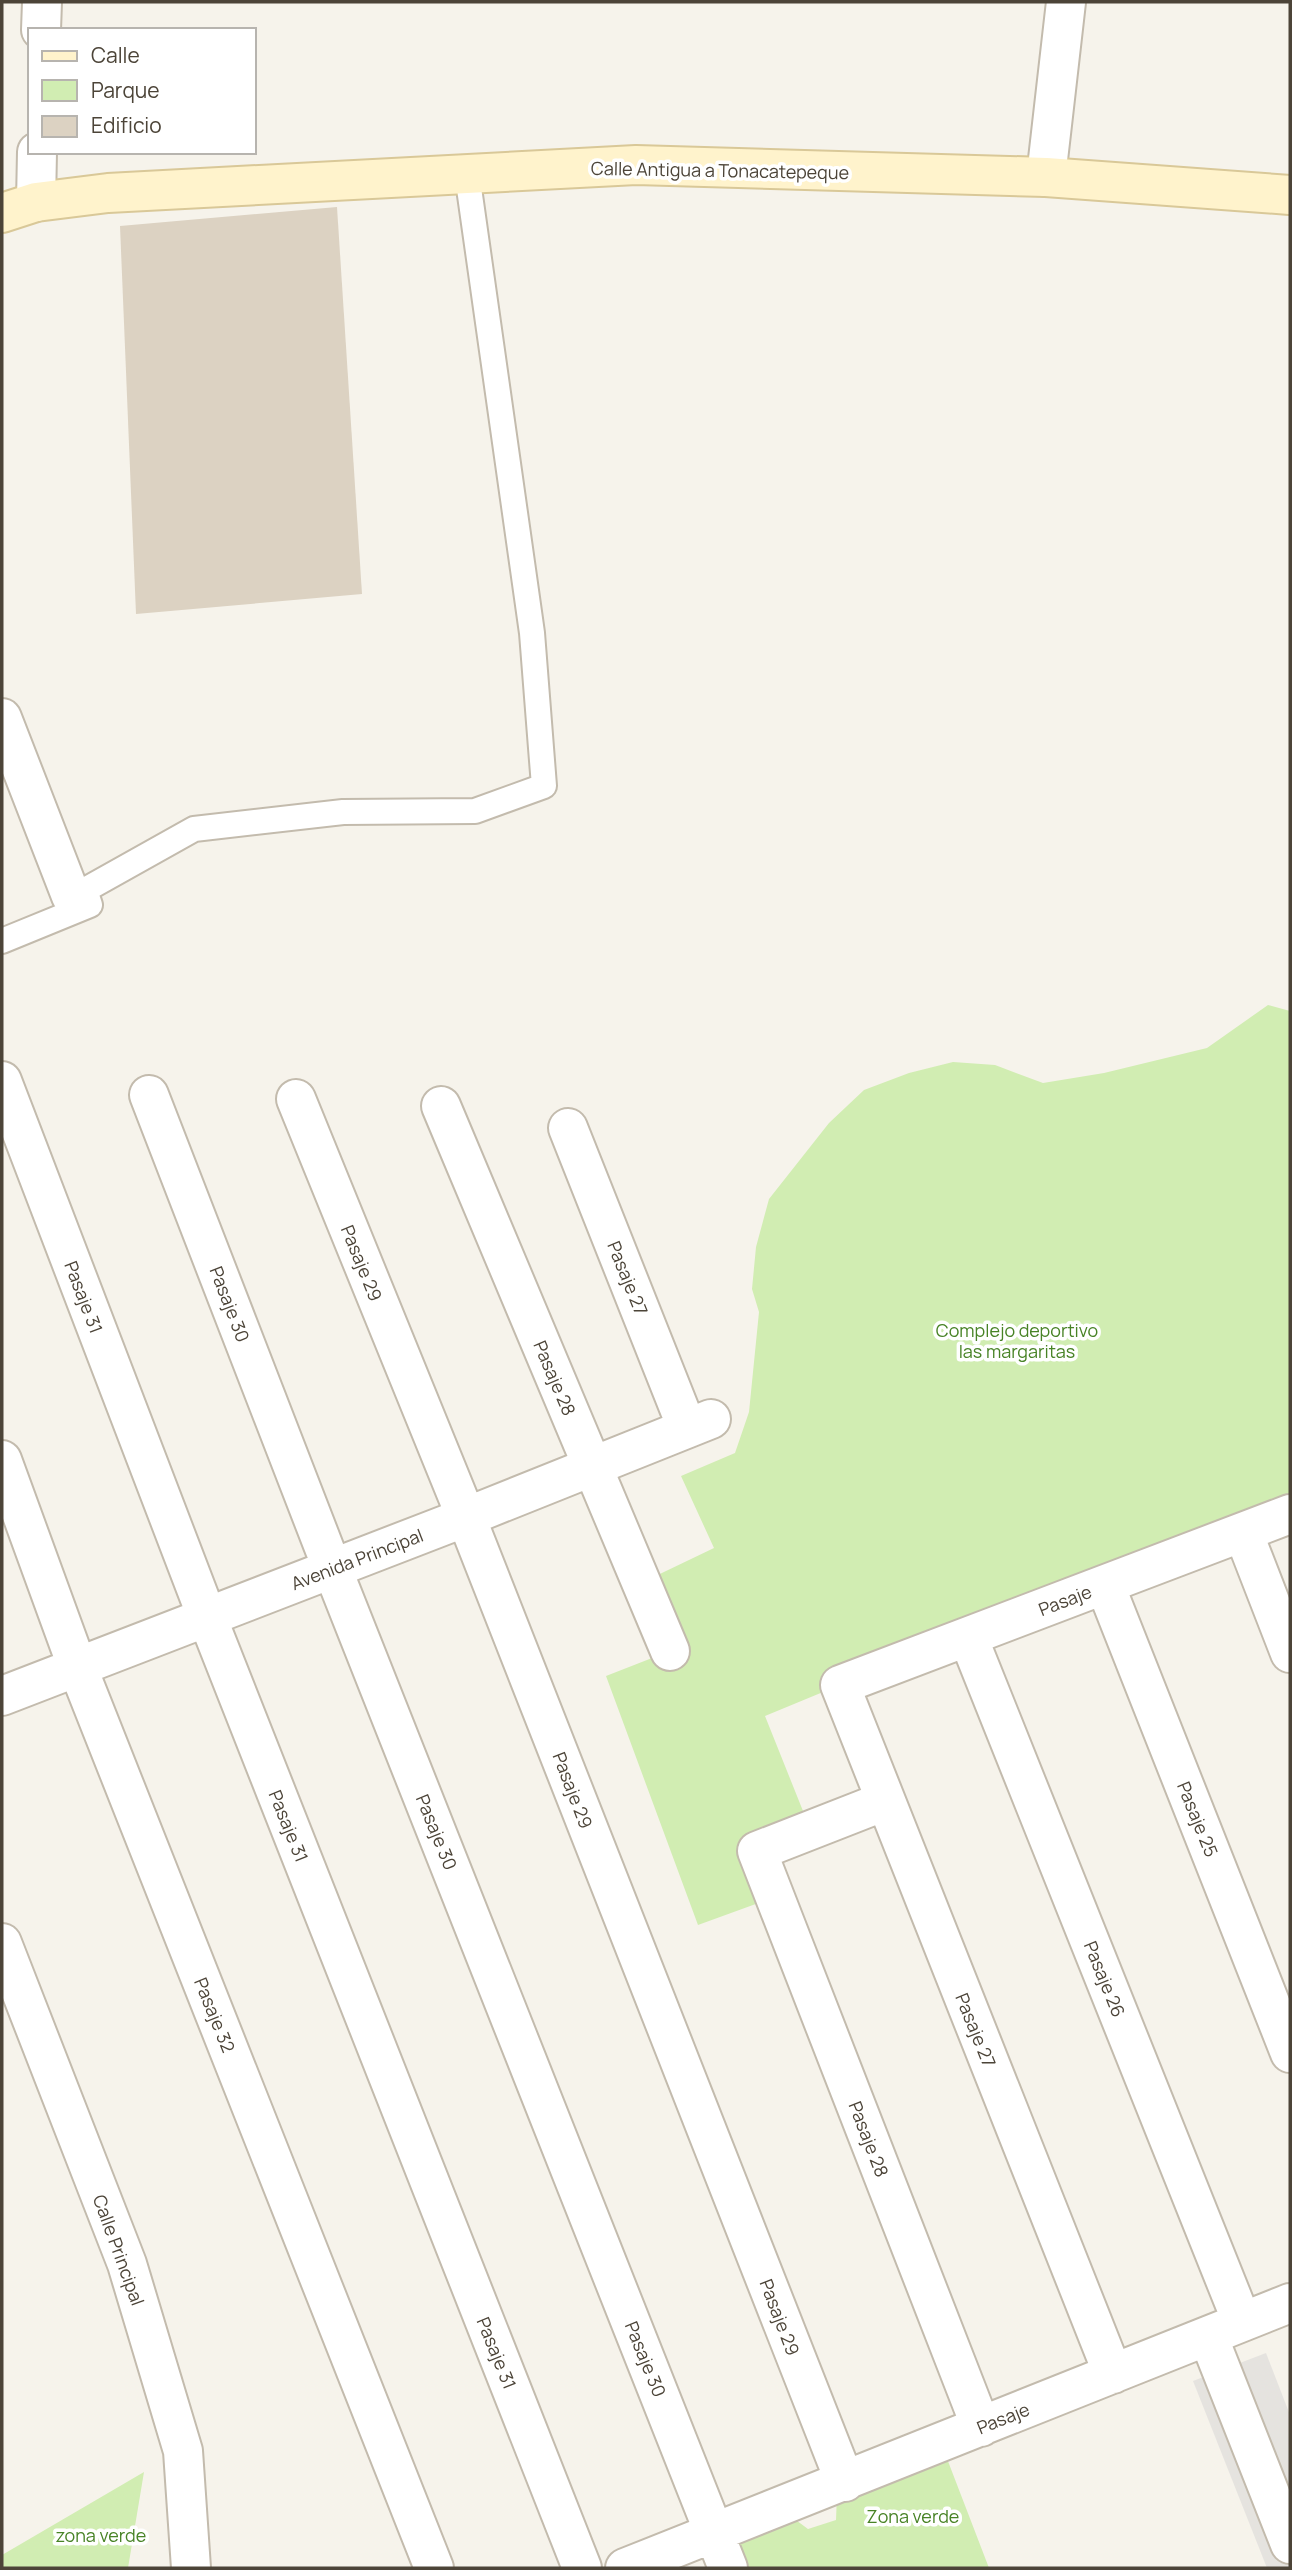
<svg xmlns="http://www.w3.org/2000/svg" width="1292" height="2570" font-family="Manrope,sans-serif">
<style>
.green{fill:#d1edb2}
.parking{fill:#e5e3df}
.building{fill:#dcd2c2}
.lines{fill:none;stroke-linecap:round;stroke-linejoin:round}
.lane-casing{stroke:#c3bbad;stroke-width:28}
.street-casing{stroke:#c3bbad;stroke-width:42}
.secondary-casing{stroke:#d9c898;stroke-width:42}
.lane{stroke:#fff;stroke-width:24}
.street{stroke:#fff;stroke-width:38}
.secondary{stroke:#fff3cc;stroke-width:38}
.labels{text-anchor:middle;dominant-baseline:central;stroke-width:7;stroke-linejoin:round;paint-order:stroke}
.street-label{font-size:18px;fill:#4c4438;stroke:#fff}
.park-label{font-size:18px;fill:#488326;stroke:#fff}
</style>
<rect width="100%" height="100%" fill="#f6f3eb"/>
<path class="green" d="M1268 1005 1290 1011V1515L840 1685 765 1716 811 1831 757 1852 775 1897 698 1925 606 1676 670 1651 641 1583 714 1548 681 1476 735 1453 749 1412 759 1312 752 1289 756 1247 769 1199 829 1123 864 1090 909 1073 953 1062 995 1065 1043 1083 1104 1073 1207 1048Z
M941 2443 989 2568H728L715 2534 785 2512 808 2529 836 2520 837 2494Z
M144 2472 128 2568H2V2555Z"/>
<path class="parking" d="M1266 2353 1290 2415V2568H1267L1193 2381Z"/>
<path class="building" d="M337 207 362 594 136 614 120 226Z"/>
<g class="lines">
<g class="lane-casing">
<path id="lane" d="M2 941 90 905 85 890 194 829 343 812 475 811 544 786 532 633 467 174"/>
</g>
<g class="street-casing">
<path id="street" d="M41 30 42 2
M1046 177 1066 2
M36 202 37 152
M2 718 71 896
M2 1081 207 1617 582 2568
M149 1095 332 1568 728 2568
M296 1099 466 1517 845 2482
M441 1106 670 1651
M568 1128 687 1428
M2 1460 77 1666 434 2568
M1243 1532 1290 1653
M1105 1585 1290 2053
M968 1637 1242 2322
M2 1696 466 1517 711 1419
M885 1801 757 1851 981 2427
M2 1943 127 2264 183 2451 191 2568
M1208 2336 1290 2544
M1113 2374 840 1685 1290 1514
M625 2568 1290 2303"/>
</g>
<g class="secondary-casing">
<path id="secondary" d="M2 213 36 202 108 193 636 165 1046 177 1290 195"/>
</g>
<use href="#lane" class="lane"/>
<use href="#street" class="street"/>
<use href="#secondary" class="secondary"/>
</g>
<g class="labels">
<g class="street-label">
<text transform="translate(720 170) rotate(1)">Calle Antigua a Tonacatepeque</text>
<text transform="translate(362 1263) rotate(68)">Pasaje 29</text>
<text transform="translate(628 1278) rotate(68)">Pasaje 27</text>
<text transform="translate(84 1297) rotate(69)">Pasaje 31</text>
<text transform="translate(230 1304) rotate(69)">Pasaje 30</text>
<text transform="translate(555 1378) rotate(67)">Pasaje 28</text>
<text transform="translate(357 1559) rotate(-21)">Avenida Principal</text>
<text transform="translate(1065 1600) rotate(-21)">Pasaje</text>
<text transform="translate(573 1790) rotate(69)">Pasaje 29</text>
<text transform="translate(1198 1819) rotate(68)">Pasaje 25</text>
<text transform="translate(289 1826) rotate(68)">Pasaje 31</text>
<text transform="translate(437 1832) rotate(68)">Pasaje 30</text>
<text transform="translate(1105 1979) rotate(68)">Pasaje 26</text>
<text transform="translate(215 2015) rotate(68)">Pasaje 32</text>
<text transform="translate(976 2030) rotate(68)">Pasaje 27</text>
<text transform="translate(869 2139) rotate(69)">Pasaje 28</text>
<text transform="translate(119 2250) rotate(70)">Calle Principal</text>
<text transform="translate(780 2317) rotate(69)">Pasaje 29</text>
<text transform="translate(497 2353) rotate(68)">Pasaje 31</text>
<text transform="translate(646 2359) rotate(68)">Pasaje 30</text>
<text transform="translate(1003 2418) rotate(-22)">Pasaje</text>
</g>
<g class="park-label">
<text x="1017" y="1330">Complejo deportivo<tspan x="1017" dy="21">las margaritas</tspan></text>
<text x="913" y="2516">Zona verde</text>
<text x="101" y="2535">zona verde</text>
</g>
</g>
<rect width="1292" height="2570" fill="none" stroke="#4c4438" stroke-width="7"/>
<rect x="28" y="28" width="228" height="126" fill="#ffffff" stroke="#b7b4af" stroke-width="2"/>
<rect x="42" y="51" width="35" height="10" fill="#fff3cc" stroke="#b7b4af" stroke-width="2"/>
<text x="91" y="63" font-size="21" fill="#4c4438">Calle</text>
<rect x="42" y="80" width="35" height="21" fill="#d1edb2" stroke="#b7b4af" stroke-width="2"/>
<text x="91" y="98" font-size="21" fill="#4c4438">Parque</text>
<rect x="42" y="116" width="35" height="21" fill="#dcd2c2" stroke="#b7b4af" stroke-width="2"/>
<text x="91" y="133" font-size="21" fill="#4c4438">Edificio</text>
</svg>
